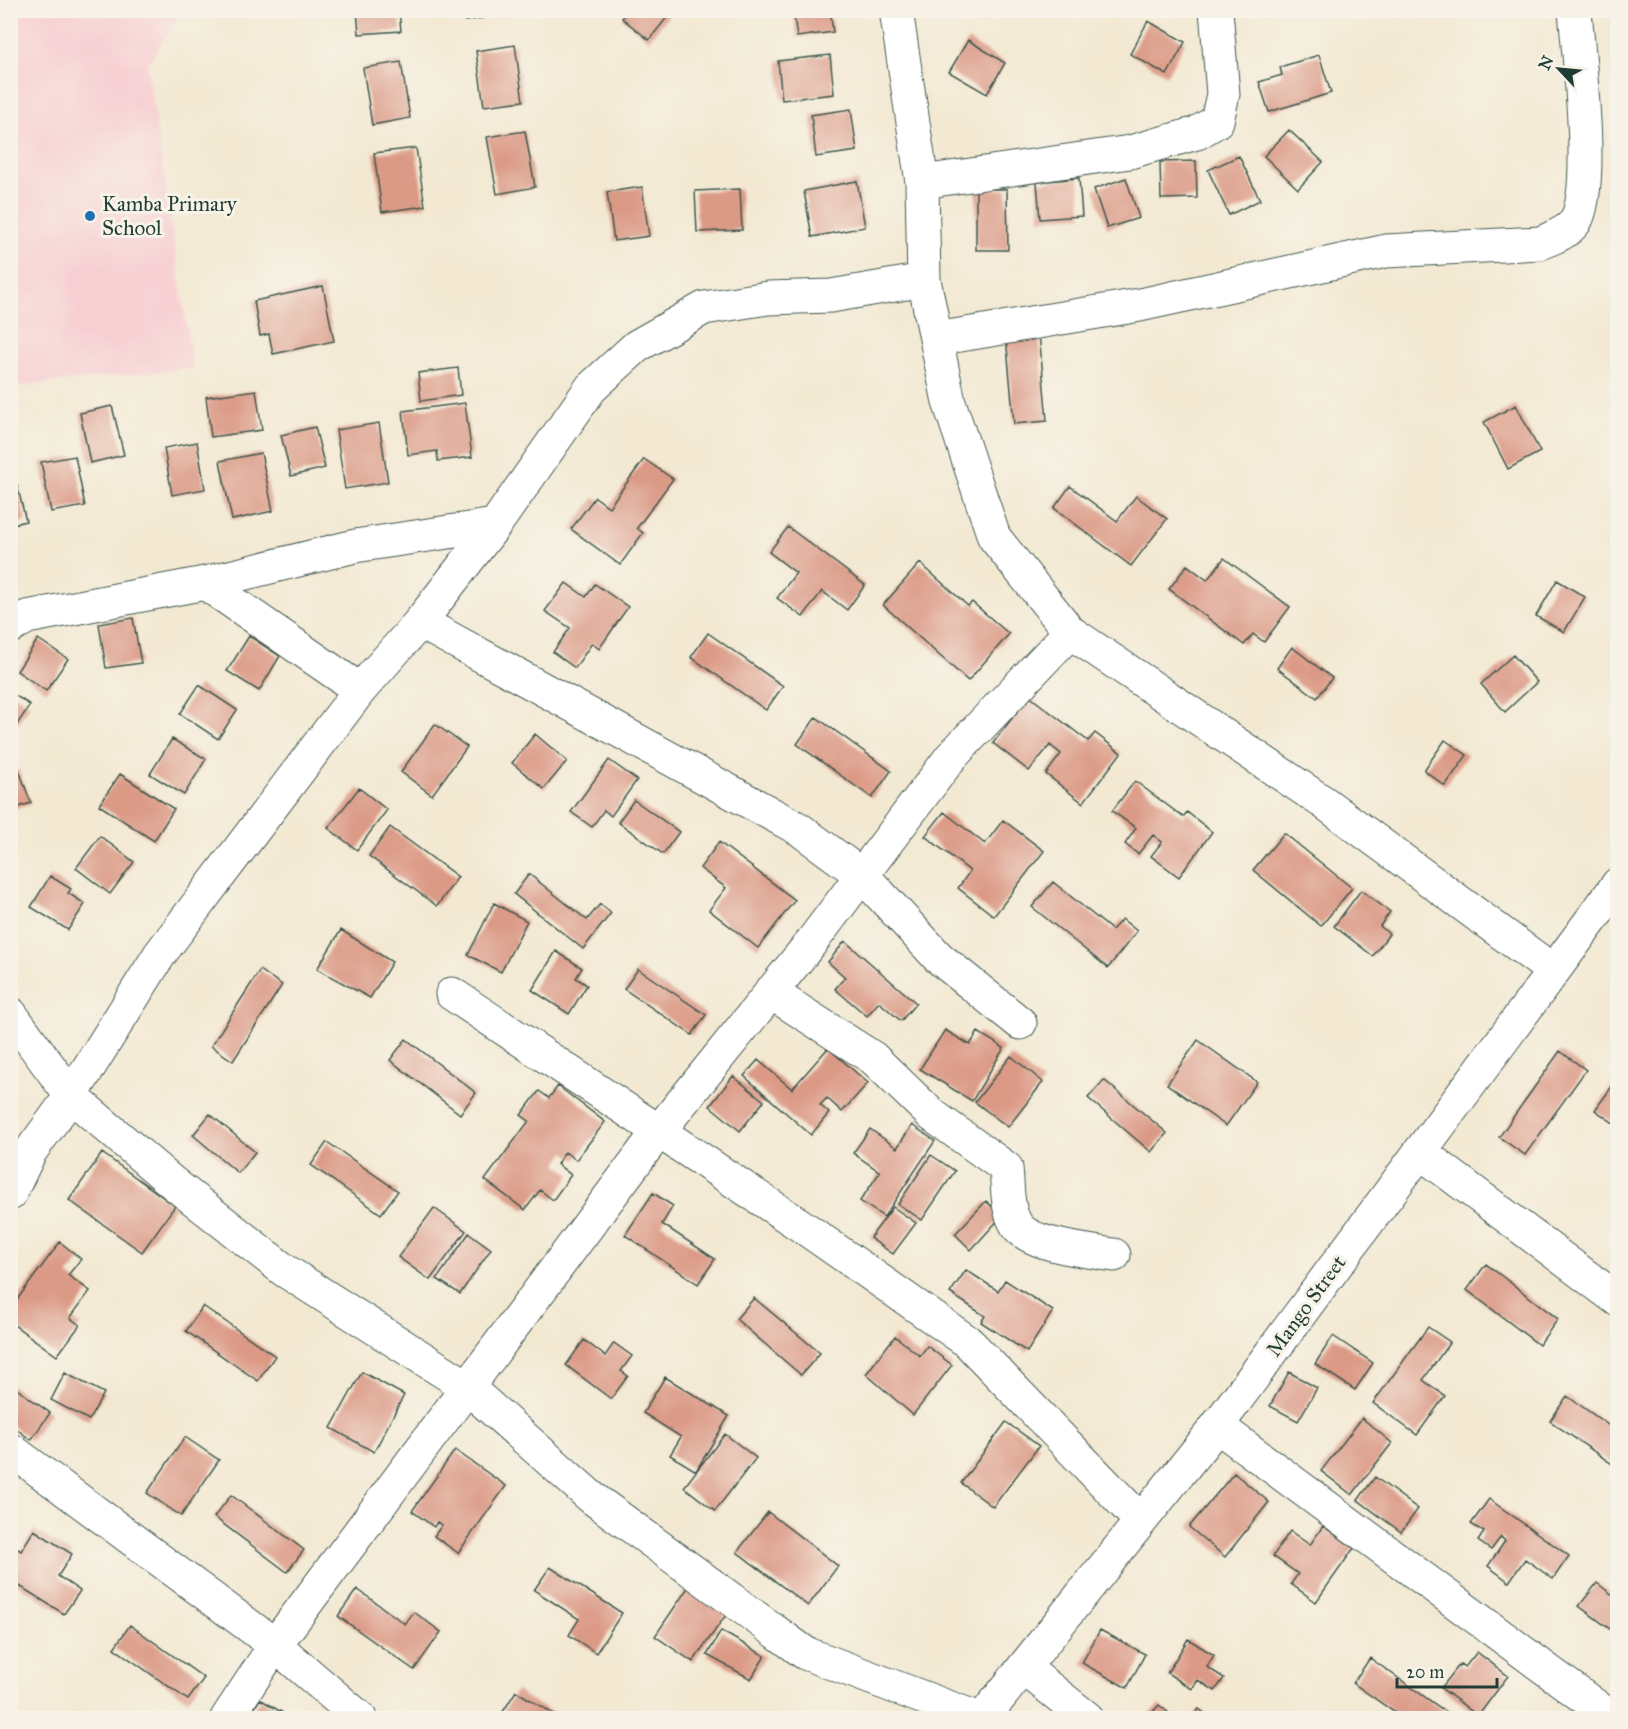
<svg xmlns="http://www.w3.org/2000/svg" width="1628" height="1729" font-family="'IM FELL Great Primer',serif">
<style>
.built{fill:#f7cfd3}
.building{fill:#db9a86}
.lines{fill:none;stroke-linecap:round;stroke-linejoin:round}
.minor-casing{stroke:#3f574c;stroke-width:35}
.major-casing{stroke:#3f574c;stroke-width:35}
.minor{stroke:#fff;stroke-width:33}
.major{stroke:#fff;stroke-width:33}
.poi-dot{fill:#1f6fb2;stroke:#f7f3e8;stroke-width:2}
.labels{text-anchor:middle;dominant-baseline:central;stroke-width:6;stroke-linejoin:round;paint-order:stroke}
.poi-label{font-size:21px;fill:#1f3d34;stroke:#f7f3e8;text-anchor:start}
.street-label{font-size:21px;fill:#1f3d34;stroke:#f7f3e8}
</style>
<rect width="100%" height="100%" fill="#f7f3e8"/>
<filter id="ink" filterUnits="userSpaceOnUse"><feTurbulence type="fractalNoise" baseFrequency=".0167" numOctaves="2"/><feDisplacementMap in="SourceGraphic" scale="12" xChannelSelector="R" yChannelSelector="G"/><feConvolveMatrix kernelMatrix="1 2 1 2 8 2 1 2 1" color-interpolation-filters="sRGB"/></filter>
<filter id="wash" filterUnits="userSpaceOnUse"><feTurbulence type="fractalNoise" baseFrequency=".008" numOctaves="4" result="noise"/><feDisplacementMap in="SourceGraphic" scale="24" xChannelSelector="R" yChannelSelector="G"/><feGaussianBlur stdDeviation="1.35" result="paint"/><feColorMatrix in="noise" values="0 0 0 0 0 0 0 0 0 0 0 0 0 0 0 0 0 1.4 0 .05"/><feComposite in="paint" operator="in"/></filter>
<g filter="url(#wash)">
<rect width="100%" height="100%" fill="#f3e9d3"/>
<path class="built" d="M10 11H182L147 65 193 368 11 387Z"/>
<g id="blocks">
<path class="building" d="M357 10H399L401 31 359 34Z
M464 10H513L514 13 465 21Z
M628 10H673L649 40 622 18Z
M793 10H830L833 32 797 37Z
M1148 21 1185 42 1167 75 1130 54Z
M968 40 1005 63 987 94 949 72Z
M515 45 523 101 484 106 476 51Z
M830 55 834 94 782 100 778 61Z
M1319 55 1331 93 1269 112 1259 82 1282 75 1280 67Z
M401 62 410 118 372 125 363 68Z
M851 109 857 151 816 157 811 115Z
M1289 130 1323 162 1298 189 1264 156Z
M525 131 535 187 497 194 487 137Z
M416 148 425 206 382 212 374 153Z
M1239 156 1260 200 1229 215 1208 170Z
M1196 161 1197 198 1161 199 1160 162Z
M1079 178 1082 216 1040 219 1037 182Z
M1126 178 1139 218 1107 228 1094 189Z
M857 181 865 227 812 237 804 191Z
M642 187 649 236 614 241 607 192Z
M740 189 742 230 697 232 695 191Z
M976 189H1007L1008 250H976Z
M323 286 334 341 273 354 269 334 260 336 254 301Z
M1039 333 1047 421 1014 424 1006 336Z
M458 368 461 395 421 401 418 373Z
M256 390 262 430 211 437 206 397Z
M465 403 472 457 438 461 437 451 408 455 403 411Z
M1516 405 1540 452 1508 469 1484 422Z
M112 406 124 455 90 463 80 413Z
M379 423 388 482 345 489 336 430Z
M315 427 325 468 291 476 281 435Z
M197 442 205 489 172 495 164 448Z
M261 453 273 511 232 520 220 461Z
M75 456 85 506 51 512 41 462Z
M644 459 673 479 637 528 643 533 620 565 571 529 595 497 609 507Z
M17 485 26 521 10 525V487Z
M1070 486 1117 521 1136 496 1167 519 1131 566 1054 508Z
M788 527 865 585 847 610 822 591 803 617 777 598 796 573 769 552Z
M1224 558 1290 607 1264 642 1253 634 1244 645 1169 589 1187 565 1207 580Z
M920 563 968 606 972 602 1009 634 968 681 883 605Z
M1557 580 1585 597 1564 632 1536 616Z
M566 583 586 597 595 584 628 607 599 649 592 643 575 668 553 652 570 628 545 611Z
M133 618 141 663 106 668 99 624Z
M708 633 783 686 766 710 691 657Z
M249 636 280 656 259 691 227 671Z
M38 639 68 659 46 691 17 671Z
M1292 647 1332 678 1317 698 1277 668Z
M1513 655 1537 682 1505 712 1481 684Z
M199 685 237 710 218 739 180 714Z
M10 692 30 705 10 735Z
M1029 696 1088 741 1095 733 1121 753 1083 803 1046 774 1061 754 1050 745 1029 771 993 743Z
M816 717 891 771 872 798 797 744Z
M435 724 467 747 432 795 401 772Z
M535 734 567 761 544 789 512 763Z
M172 739 206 759 184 795 150 774Z
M1445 740 1467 755 1445 786 1424 770Z
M609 760 637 780 611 816 604 810 592 827 571 812Z
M19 770 31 803 10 810V773Z
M120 774 174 809 154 841 99 805Z
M1135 781 1183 817 1187 812 1212 832 1179 877 1151 856 1162 842 1153 835 1138 854 1125 844 1136 828 1112 811Z
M359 788 387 810 357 850 328 828Z
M634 800 679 832 663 854 618 822Z
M944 812 985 844 1003 820 1044 851 994 916 958 888 970 871 925 836Z
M390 827 458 877 437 906 369 856Z
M1284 833 1352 888 1321 926 1253 870Z
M100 836 134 862 110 894 76 868Z
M719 842 795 900 758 948 709 910 726 888 700 868Z
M529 874 587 920 600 904 611 913 583 949 514 894Z
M50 876 71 889 68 893 85 904 68 930 31 907Z
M1053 882 1112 930 1122 919 1137 931 1108 968 1032 907Z
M1361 890 1390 912 1380 926 1389 934 1373 956 1334 926Z
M494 903 527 921 501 972 468 955Z
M341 930 392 962 370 998 317 969Z
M845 941 916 1003 901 1021 879 1002 867 1016 835 989 845 977 828 962Z
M556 951 582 968 576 978 587 985 569 1014 532 990Z
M638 969 706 1015 692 1035 624 989Z
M260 970 282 985 233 1061 211 1046Z
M945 1030 970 1045 978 1032 1004 1048 972 1101 920 1069Z
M406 1039 476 1093 460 1114 390 1060Z
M1198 1040 1257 1082 1226 1126 1167 1084Z
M828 1048 868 1083 842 1112 827 1098 820 1105 829 1113 811 1135 744 1076 758 1060 792 1089Z
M1560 1051 1586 1070 1525 1155 1499 1137Z
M1011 1056 1043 1082 1008 1127 975 1102Z
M733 1076 764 1101 740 1131 710 1106Z
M1618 1078V1126L1595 1110Z
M1104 1080 1167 1133 1151 1152 1088 1098Z
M558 1086 605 1122 576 1160 565 1152 557 1164 571 1175 553 1200 540 1190 525 1210 485 1180 529 1121 521 1115 539 1091 549 1098Z
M210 1114 255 1152 238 1173 193 1135Z
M912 1125 935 1141 884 1217 860 1201 880 1172 853 1153 870 1129 897 1148Z
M327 1142 398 1191 381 1214 311 1165Z
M102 1153 175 1206 142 1252 69 1200Z
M931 1155 955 1171 922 1220 898 1204Z
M653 1193 673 1206 662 1224 715 1259 698 1284 625 1235Z
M986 1201 1002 1216 971 1250 955 1234Z
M893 1207 916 1223 893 1254 870 1238Z
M434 1208 466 1231 430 1280 398 1257Z
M469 1233 491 1249 460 1294 437 1279Z
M60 1242 81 1259 68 1275 90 1291 70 1318 80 1325 57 1356 10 1322V1309Z
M1486 1264 1558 1319 1539 1345 1467 1290Z
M966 1270 998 1291 1005 1280 1053 1311 1027 1352 981 1322 985 1316 950 1293Z
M754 1298 820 1353 801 1375 736 1319Z
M203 1306 275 1356 258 1381 186 1331Z
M1428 1327 1450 1342 1423 1380 1445 1396 1417 1435 1373 1403Z
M895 1336 920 1356 927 1346 952 1365 913 1415 866 1374Z
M1333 1336 1373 1363 1355 1390 1315 1364Z
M584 1340 605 1356 614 1343 632 1356 621 1371 628 1376 611 1399 566 1365Z
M362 1372 404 1395 374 1452 331 1428Z
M1289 1372 1317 1388 1298 1421 1270 1406Z
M65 1373 104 1393 89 1420 51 1400Z
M665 1377 729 1416 696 1471 670 1455 681 1437 643 1413Z
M10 1384 50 1413 31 1440 10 1424Z
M1567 1396 1618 1432V1468L1550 1421Z
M1362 1418 1392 1443 1352 1495 1321 1471Z
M1006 1422 1039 1446 993 1507 961 1483Z
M725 1434 756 1458 715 1511 684 1487Z
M185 1437 219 1460 181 1516 147 1493Z
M455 1450 506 1486 458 1553 434 1536 442 1525 437 1522 434 1527 412 1511Z
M1234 1473 1269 1502 1225 1557 1189 1527Z
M1375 1477 1418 1509 1401 1532 1358 1500Z
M231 1495 304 1550 287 1572 214 1517Z
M1489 1499 1569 1556 1553 1579 1525 1559 1509 1582 1488 1566 1505 1541 1501 1537 1491 1550 1478 1541 1484 1532 1471 1524Z
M768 1512 838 1566 808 1606 737 1552Z
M1323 1526 1354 1548 1316 1602 1291 1584 1298 1574 1273 1556 1290 1531 1310 1545Z
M34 1530 72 1554 58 1576 80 1591 64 1614 10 1580V1544L21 1551Z
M550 1567 622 1613 596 1653 569 1635 579 1619 534 1590Z
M1597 1583 1618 1599V1635L1579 1606Z
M689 1586 728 1612 693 1662 655 1636Z
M357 1589 405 1624 414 1612 441 1632 414 1670 338 1616Z
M130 1625 204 1678 188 1700 114 1648Z
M1100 1630 1145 1654 1127 1688 1082 1663Z
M721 1631 765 1656 751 1679 707 1655Z
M1188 1639 1214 1655 1207 1667 1224 1678 1215 1691 1198 1680 1192 1689 1167 1673Z
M1477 1652 1508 1676 1478 1716 1441 1688 1460 1664 1465 1667Z
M1370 1658 1446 1712 1442 1718H1396L1398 1715 1353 1683Z
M516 1691 560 1718H499Z
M260 1699 291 1718H248Z
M1159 1705 1175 1718H1147Z
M1199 1709 1211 1718H1191Z"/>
</g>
</g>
<g filter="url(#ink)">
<use href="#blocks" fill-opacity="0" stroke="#3f574c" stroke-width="1.5"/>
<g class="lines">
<g class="minor-casing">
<path id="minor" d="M896 10 922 182 924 280 949 402 994 537 1070 632 1326 804 1552 970
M922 182 1130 152 1197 133 1217 121 1223 94 1216 10
M936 339 1140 305 1386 251 1540 243C1552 238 1567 233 1575 222 1596 189 1578 53 1575 10
M205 583 360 690
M420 622 799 829 863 876 939 958 1020 1023
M10 627 27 617 205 583 355 546 495 525
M770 992 873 1058 932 1115 1006 1168C1008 1186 1006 1213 1019 1228 1035 1246 1090 1251 1114 1255
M452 994 806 1229 968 1342 1140 1520
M10 1013 71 1096 173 1183 284 1270 466 1386 591 1497 805 1653 977 1718
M1420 1152 1618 1300
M10 1194 30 1152 71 1096 160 954 360 690 420 622 495 525 591 388 637 346 704 308 768 298 831 296 924 280
M1217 1426 1612 1718
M10 1449 275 1645 360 1718
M1024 1668 1087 1718
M227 1718 275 1645 658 1132 810 944 951 757 1070 632"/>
</g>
<g class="major-casing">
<path id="major" d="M983 1718 1217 1426 1618 884"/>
</g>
<use href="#minor" class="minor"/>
<use href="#major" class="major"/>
</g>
</g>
<circle class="poi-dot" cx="90" cy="216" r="6"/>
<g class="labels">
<g class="poi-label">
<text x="102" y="204">Kamba Primary<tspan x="102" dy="24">School</tspan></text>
</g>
<g class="street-label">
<text transform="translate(1306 1306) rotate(-54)">Mango Street</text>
</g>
</g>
<rect width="1628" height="1729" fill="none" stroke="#f7f3e8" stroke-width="36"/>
<g transform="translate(1559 69) rotate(296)" stroke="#f7f3e8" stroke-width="4.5" paint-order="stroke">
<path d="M0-4.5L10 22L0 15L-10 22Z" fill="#1f3d34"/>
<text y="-9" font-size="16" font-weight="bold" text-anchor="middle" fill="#1f3d34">N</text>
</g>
<path d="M1397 1678v9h100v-9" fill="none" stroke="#1f3d34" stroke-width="3"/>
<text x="1406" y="1678" font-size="18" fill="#1f3d34" stroke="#f7f3e8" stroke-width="4.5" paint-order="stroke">20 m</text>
</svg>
